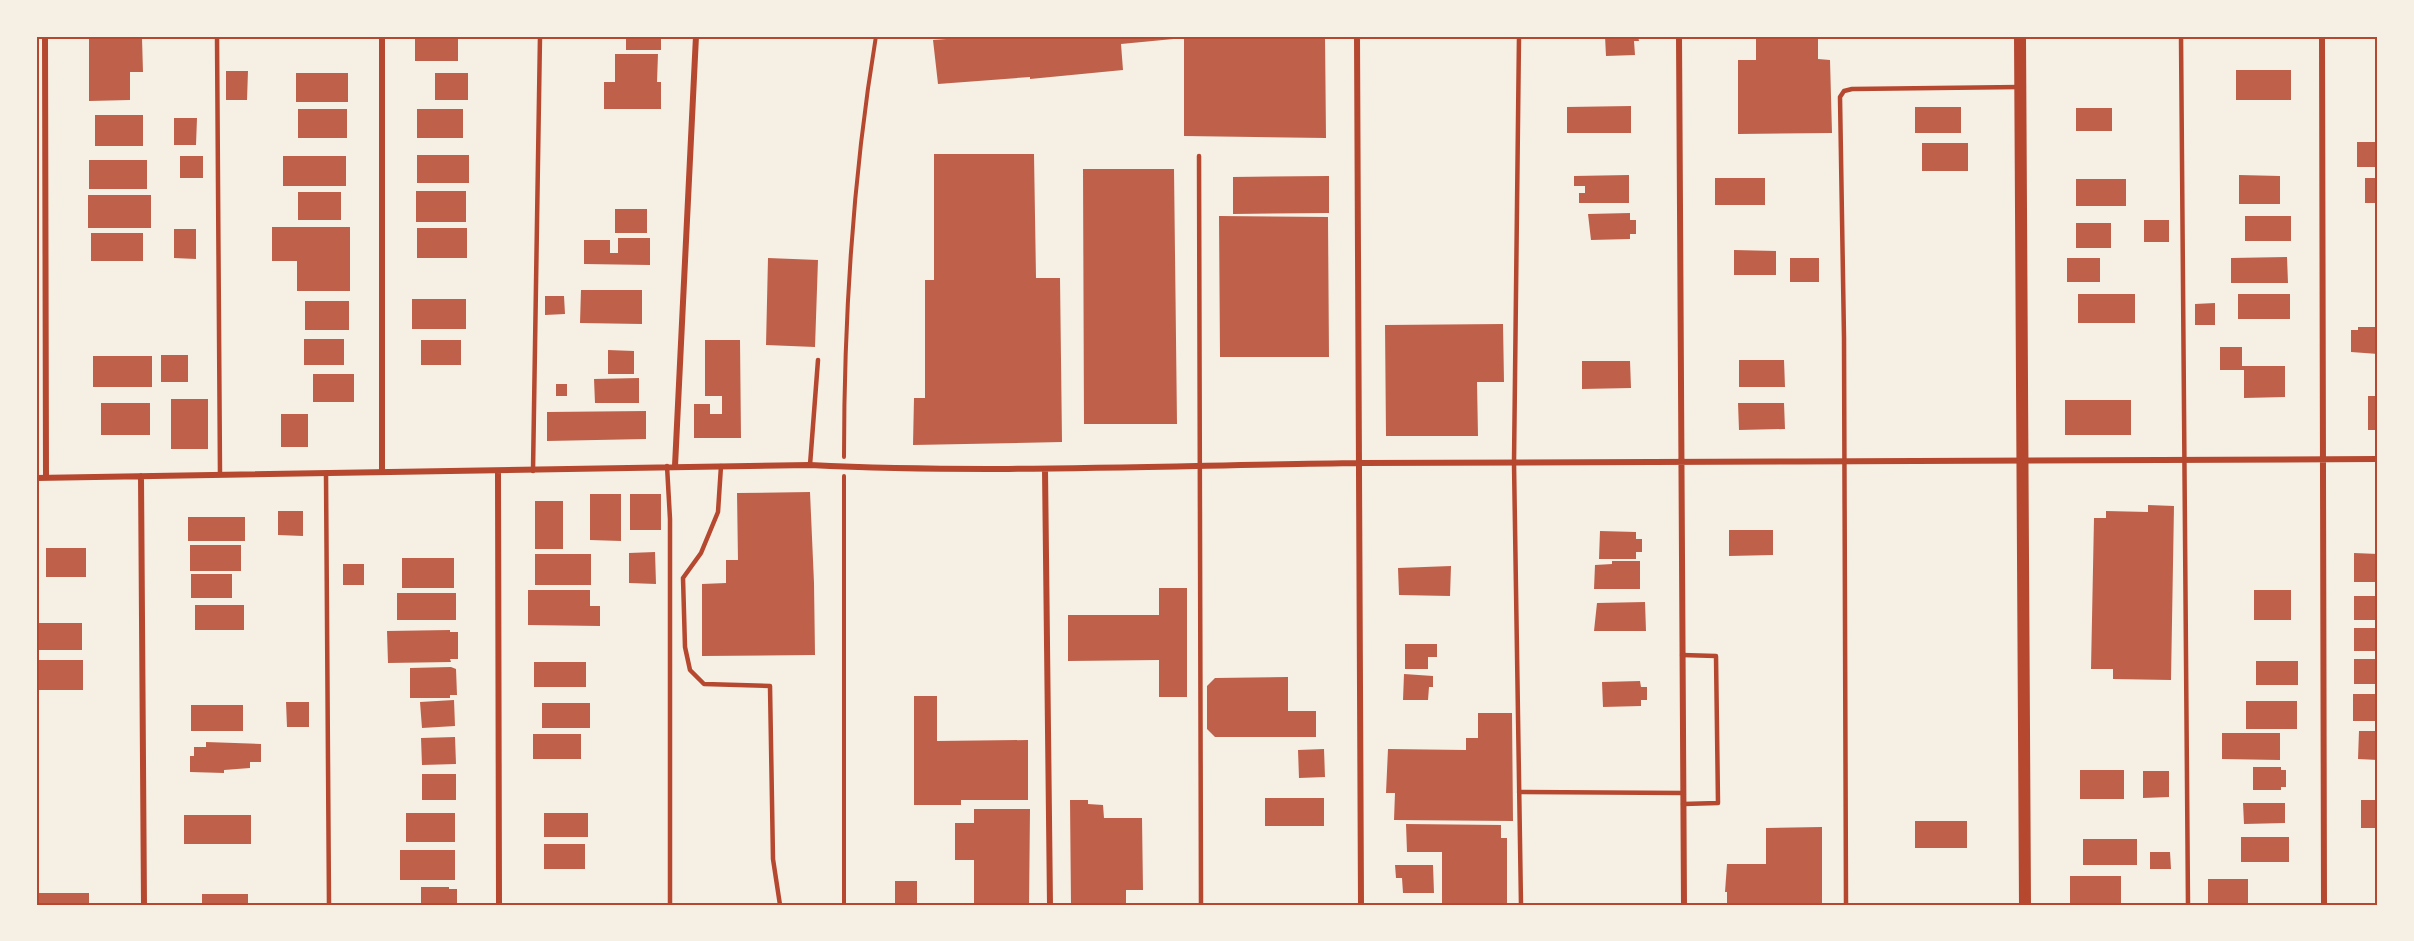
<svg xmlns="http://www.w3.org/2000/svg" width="2414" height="941" font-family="Helvetica,sans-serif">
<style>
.building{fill:#bf614a}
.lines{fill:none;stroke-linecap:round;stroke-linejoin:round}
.path{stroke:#b5482f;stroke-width:4}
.service{stroke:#b5482f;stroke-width:4.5}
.minor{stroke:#b5482f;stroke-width:6}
.secondary{stroke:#b5482f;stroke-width:12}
.neatline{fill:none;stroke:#b5482f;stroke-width:2}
</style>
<rect width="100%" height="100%" fill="#f6efe4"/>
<path class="building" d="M415 36H458V61H415Z
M626 36H661V50H626Z
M960 36H1325L1326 138 1184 136V38L1121 44 1123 70 1030 79V77L938 84 933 40 960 38Z
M1605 36H1638L1639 41H1634L1635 55 1606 56Z
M1756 36H1818V59L1830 60 1832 133 1738 134V60H1756Z
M142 38 143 72H130V100L89 101V39Z
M615 54H658L657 82H661V109H604V82H615Z
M2236 70H2291V100H2236Z
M226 71H248L247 100H226Z
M296 73H348V102H296Z
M435 73H468V100H435Z
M1631 106V133H1567V107Z
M1915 107H1961V133H1915Z
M2076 108H2112V131H2076Z
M298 109H347V138H298Z
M417 109H463V138H417Z
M95 115H143V146H95Z
M174 118H197L196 145H174Z
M2357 142H2378V167H2357Z
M1922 143H1968V171H1922Z
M934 154H1034L1036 278H1060L1062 442 913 445 914 398H925V280H934Z
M417 155H469V183H417Z
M180 156H203V178H180Z
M283 156H346V186H283Z
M89 160H147V189H89Z
M1083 169H1174L1177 424H1084Z
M1629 175V203H1579V193H1585V186H1574V176Z
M2239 175 2280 176V204H2239Z
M1329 176V213L1233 214V177Z
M1715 178H1765V205H1715Z
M2365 178H2378V203H2365Z
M2076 179H2126V206H2076Z
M416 191H466V222H416Z
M298 192H341V220H298Z
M88 195H151V228H88Z
M615 209H647V233H615Z
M1630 213V220H1636V234H1630V239L1591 240 1588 214Z
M1219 216 1328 217 1329 357H1220Z
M2245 216H2291V241H2245Z
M2144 220H2169V242H2144Z
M2076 223H2111V248H2076Z
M272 227H350V291H297V261H272Z
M417 228H467V258H417Z
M174 229H196V259L174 258Z
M91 233H143V261H91Z
M618 238H650V265L584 264V240H610V253H618Z
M1734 250 1776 251V275H1734Z
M2287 257 2288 283H2231V258Z
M768 258 818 260 815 347 766 345Z
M1790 258H1819V282H1790Z
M2067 258H2100V282H2067Z
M581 290H642V324L580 323Z
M2078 294H2135V323H2078Z
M2238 294H2290V319H2238Z
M545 296H564L565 314 545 315Z
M412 299H466V329H412Z
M305 301H349V330H305Z
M2215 303V325H2195V304Z
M1503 324 1504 382H1477L1478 436H1386L1385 325Z
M2358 327H2378V354L2351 352V330H2358Z
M304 339H344V365H304Z
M421 340H461V365H421Z
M705 340H740L741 438H694V404H710V414H722V396H705Z
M2220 347H2242V366H2285V397L2244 398V370H2220Z
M608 350 634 351V374H608Z
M161 355H188V382H161Z
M93 356H152V387H93Z
M1739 360H1784L1785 387H1739Z
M1582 361H1630L1631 388 1582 389Z
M313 374H354V402H313Z
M639 378V403H595L594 379Z
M556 384H567V396H556Z
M2368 396H2378V430H2368Z
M171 399H208V449H171Z
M2065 400H2131V435H2065Z
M101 403H150V435H101Z
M1738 403H1784L1785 429 1739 430Z
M646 411V439L547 441V412Z
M281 414H308V447H281Z
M810 492 814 583 815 655 702 656V584L726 583V560H738L737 493Z
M590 494H621V541L590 540Z
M630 494H661V530H630Z
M535 501H563V549H535Z
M2148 505 2174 506 2171 680 2113 679V669H2091L2094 518H2106V511L2148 512Z
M278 511H303V536L278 535Z
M188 517H245V541H188Z
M1729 530H1773V555L1729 556Z
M1600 531 1636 532V539H1642V552H1636V559H1599Z
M190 545H241V571H190Z
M46 548H86V577H46Z
M655 552 656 584 629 583V553Z
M2354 553 2378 554V582H2354Z
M535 554H591V585H535Z
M402 558H454V588H402Z
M1612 561H1640V589H1594L1595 565 1612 564Z
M343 564H364V585H343Z
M1451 566 1450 596 1399 595 1398 568Z
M191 574H232V598H191Z
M1159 588H1187V697H1159V660L1068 661V615H1159Z
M528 590H590V606H600V626L528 625Z
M2254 590H2291V620H2254Z
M397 593H456V620H397Z
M2354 596H2378V620H2354Z
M1645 602 1646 631H1594L1597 603Z
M195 605H244V630H195Z
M36 623H82V650H36Z
M2354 628H2378V651H2354Z
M450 630V632H458V659H450L451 662 388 663 387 631Z
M1405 644H1437V657H1428V669H1405Z
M2354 659H2378V684H2354Z
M36 660H83V690H36Z
M2256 661H2298V685H2256Z
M534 662H586V687H534Z
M451 667 456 669 457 695H450V698H410V668Z
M1404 674 1433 676V687H1429L1428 700H1403Z
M1288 677V711H1316V737H1215L1207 729V686L1215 678Z
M1640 681 1641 687H1647V700H1641V706L1603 707 1602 682Z
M2353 694H2378V721H2353Z
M914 696H937V741L1028 740V800H961V805H914Z
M454 700 455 726 422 728 420 702Z
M2246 701H2297V729H2246Z
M286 702H309V727H287Z
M542 703H590V728H542Z
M191 705H243V731H191Z
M1478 713H1512L1513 821 1394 820 1395 793H1386L1388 749 1466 750V738H1478Z
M2359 731H2378V760L2358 759Z
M2222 733H2280V760L2222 759Z
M533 734H581V759H533Z
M455 737 456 764 422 765 421 738Z
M206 742 261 744V762H250V768L224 770V773L190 772V756H194V747H206Z
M1324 749 1325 777 1299 778 1298 750Z
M2253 767H2281V770H2286V787H2281V790H2253Z
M2080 770H2124V799H2080Z
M2143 771H2169V797L2143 798Z
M422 774H456V800H422Z
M1265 798H1324V826H1265Z
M1070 800H1088V804L1103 805 1104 818H1142L1143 890H1126V905H1071Z
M2361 800H2378V828H2361Z
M2243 803H2285V823L2244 824Z
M974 809H1030L1029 905H974V860H955V823H974Z
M406 813H455V842H406Z
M544 813H588V837H544Z
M184 815H251V844H184Z
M1915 821H1967V848H1915Z
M1406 824 1501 825V838H1507V905H1442V852H1407Z
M1822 827V905H1727V892H1725L1727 864H1766V828Z
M2241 837H2289V862H2241Z
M2083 839H2137V865H2083Z
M544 844H585V869H544Z
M400 850H455V880H400Z
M2150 852H2170L2171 869H2150Z
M1395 865H1433L1434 893H1403L1402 878H1396Z
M2070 876H2121V903H2070Z
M2208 879H2248V905H2208Z
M895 881H917V905H895Z
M421 887H449V889H457V905H421Z
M36 893H89V905H36Z
M202 894H248V905H202Z"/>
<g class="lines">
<path class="path" d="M844 457C844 316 853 175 876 36
M844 476V905"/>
<path class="service" d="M217 36 220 474
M1519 36 1514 463 1521 905
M2181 36 2188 905
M1199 156 1201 905
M810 465 818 360
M667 466 670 519V905
M721 466 718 512 701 553 683 578 685 647 690 670 704 684 770 686 773 859 780 905
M533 471 540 36
M326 473 329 905
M1682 655 1716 656 1718 803 1683 804
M1519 792 1683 793
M1846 905 1844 337 1840 97 1844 91 1852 89 2020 87"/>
<path class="minor" d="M45 36 46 478
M382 36V472
M1357 36 1361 905
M1679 36 1684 905
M2322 36 2324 905
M675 466 696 36
M1045 469 1050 905
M498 472 499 905
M141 476 144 905
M36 478 810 465C994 474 1177 465 1361 463 1700 461 2039 462 2378 459"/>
<path class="secondary" d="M2020 36 2025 905"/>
</g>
<rect width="2414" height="941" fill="none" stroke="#f6efe4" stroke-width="75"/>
<rect x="38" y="38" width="2338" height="866" class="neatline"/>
</svg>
